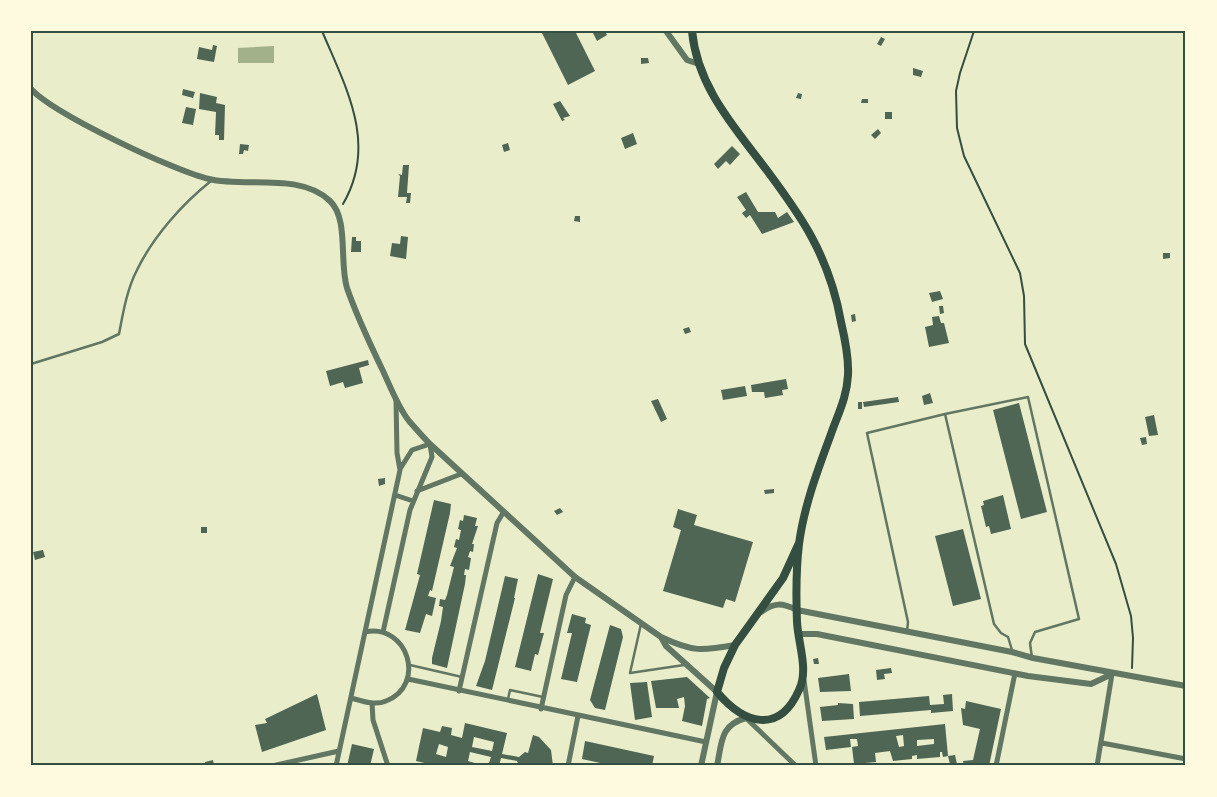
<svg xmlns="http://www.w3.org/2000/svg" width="1217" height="797" font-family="'Space Grotesk',sans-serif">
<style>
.water{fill:#a3b18a}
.building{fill:#4f6655;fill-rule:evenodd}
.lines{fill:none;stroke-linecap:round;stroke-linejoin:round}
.path{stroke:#344e41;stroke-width:2}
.service{stroke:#617663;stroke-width:2.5}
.minor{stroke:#617663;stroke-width:5}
.tertiary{stroke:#617663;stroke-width:6}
.secondary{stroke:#344e41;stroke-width:8}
.neatline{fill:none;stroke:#344e41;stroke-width:2}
</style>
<rect width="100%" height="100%" fill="#e9edc9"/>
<path class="water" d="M274 46V63H238V48Z"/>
<path class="building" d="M541 31H575L595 71 568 85Z
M592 31H605L607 35 597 41Z
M881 37 885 39 881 46 877 44Z
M213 45 217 46 214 62 197 59 199 47 212 50Z
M641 58H648L649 63 641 64Z
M913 68 923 71 921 77 913 75Z
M183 89 195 92 193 98 182 95Z
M200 93 217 97 216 103 225 105 224 140H219V135H215L216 112 199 109Z
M798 93 802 94 801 99 796 98Z
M862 99H868V103H861Z
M560 101 570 116 563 118 565 120 562 121 553 104Z
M186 107 196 109 193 125 182 123Z
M885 112H892V119H885Z
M878 129 881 133 875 139 871 135Z
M633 133 637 144 625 149 621 138Z
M508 143 510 150 504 152 502 145Z
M240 144 249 145 248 151 244 150 243 154H239Z
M732 146 740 154 730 165 726 161 718 169 714 164Z
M403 165H409L407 193H411L410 203H406L407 197H398L400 176 398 174 402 175Z
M746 192 758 212H775L778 218 787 212 794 222 762 234 750 215 746 218 742 213 746 210 737 197Z
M575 216H580V222L574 221Z
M401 236 408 237 406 259 390 256 392 243 400 244Z
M352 237H356V241H361V252H351Z
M1163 253H1170V258L1163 259Z
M940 291 943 299 932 302 929 293Z
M939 306H943L944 313 940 314Z
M855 314 856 321 852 322 851 315Z
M939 316 941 323H944L949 343 929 347 925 327 933 325 932 317Z
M689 327 691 332 685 334 683 329Z
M368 360 369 365 359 368 363 383 345 388 343 382 330 386 326 371Z
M786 379 788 389 782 390 783 395 765 398 764 392H752L751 385Z
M745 386 747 396 723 400 721 390Z
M930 393 933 403 924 405 922 396Z
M898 397 899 402 864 407 863 402Z
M658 399 667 419 661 422 651 401Z
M858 402H862V409H858Z
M1019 403 1047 512 1021 519 993 410Z
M1154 415 1158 435 1149 436 1145 417Z
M1146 437 1147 444 1142 445 1140 438Z
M385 478V484L379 486 378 479Z
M774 489V493L765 494 764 490Z
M1003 495 1011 529 991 534 989 526 986 527 981 506 984 505 983 501Z
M434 500 451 504 450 513 432 591 430 590 428 596 436 598 432 616 426 614 420 633 405 630 420 575 417 574Z
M560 508 563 512 557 515 554 511Z
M678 509 697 515 694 525 753 542 735 602 726 599 723 608 663 591 681 530 673 527Z
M464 515 477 518 475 526H478L472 544H474L473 552 470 551 468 557 471 558 469 570 465 569 464 575H466L465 584 447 668 432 664V658L441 621 443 607 439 606 440 599 445 600 447 595 454 567 450 566 457 548 454 547 456 539 459 540 461 530 458 529 460 520 463 521Z
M201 527H207V533H201Z
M963 529 981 599 953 606 935 536Z
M43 550 45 557 35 560 33 552Z
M538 574 553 579 540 633H544L538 655 535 654 531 671 515 667Z
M505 576 518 579 514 598H515L492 690 476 686 485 661Z
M572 614 586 618 585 623 591 625 577 682 561 679 572 633H567Z
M610 625 621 629 623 637 605 710 595 708 590 700Z
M818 658 819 664H814L813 659Z
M891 668 892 673 884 674 885 679 877 680 876 670Z
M849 674 851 691 820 692 818 678Z
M687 677 710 698 707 699 702 726 682 721 685 706 684 697 677 699 679 708H656L651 681Z
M647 682 652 717 635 720 630 683Z
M317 694 326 730 262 752 255 725 267 723 265 719Z
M952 694 953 711 931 713V710L860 716 859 702 929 696 930 705 944 704 943 695Z
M966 701 1001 709 989 766H964L963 761 973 760 980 729 963 725 961 708 965 709Z
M838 703 853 704 854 719 822 721 820 707 838 705Z
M465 723 507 733 502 754 519 757 525 752 528 753 533 735 539 737 551 750 553 766H519L517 761 501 758 499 766H488L491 757 470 752 468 761 485 766H437L416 761 423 728 440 732 442 726 452 728 451 735 462 738ZM474 737 494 742 492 751 472 747ZM439 744 448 747 446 757 436 754Z
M945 724 948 756 943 757 942 752H940V757L917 759V755L912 756V759L893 761 890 751 875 753 876 762 854 764 852 747 858 746 857 739H850L851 747 826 750 824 737ZM903 735 904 746 899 747 896 736ZM934 739V744L917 746V740Z
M585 741 654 756 652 766H614L582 759Z
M352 744 374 749 370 766H347Z
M955 755 957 764 946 766 950 764 948 756Z
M213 760 214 765 206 766 205 762Z"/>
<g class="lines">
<path class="path" d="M322 31C346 88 378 144 343 204
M974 31 960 73 956 91 957 128 964 156 1020 273 1024 296 1025 344 1116 564 1131 616 1133 638 1132 668"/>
<path class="service" d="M31 364 102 342 119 334C123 313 127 289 137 270 153 237 182 204 211 181
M641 624 630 673 684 665
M907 631 908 622 867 433 945 414
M1012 650 1008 637 1001 633 994 624 945 414 1028 397 1079 619 1035 632 1030 643 1032 658
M410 665 462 677
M508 699 510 690 543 697"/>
<path class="minor" d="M417 491 461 474
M395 495 413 501
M383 632 410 510 432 457 430 444 412 450 400 469
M408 679 706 742
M804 680 816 766
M459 691 497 523 503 513
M351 698C362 701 375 706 386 701 427 685 408 623 365 632
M372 703 373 720 388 766
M541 709 566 595 575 577
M746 718 796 766
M1102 743 1186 759
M272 766 339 751
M336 766 400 470 397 453 396 400
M568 766 578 716
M996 766 1015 673
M1097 766 1112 674"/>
<path class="tertiary" d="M666 31 687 60 699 64
M31 89C54 114 174 171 209 179 245 188 300 172 330 201 349 219 339 262 347 288 357 317 370 344 383 371 391 388 398 407 409 421 416 429 423 437 430 444L575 577 661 637 666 646 717 692 701 766
M761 612C775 602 782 603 797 610L1012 652 1033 658 1186 686
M798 634H817L1028 676 1091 684 1112 674
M661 637C693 652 701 651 735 645
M717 766C722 742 720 725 746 718"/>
<path class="secondary" d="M692 31C697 83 729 121 759 160 800 214 829 254 841 322 845 339 849 357 848 375 847 397 838 414 831 434 818 469 804 506 799 544 796 569 796 596 797 622 798 643 809 670 799 690 779 735 744 724 717 692L724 668 735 645 783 578 799 543"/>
</g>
<rect width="1217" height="797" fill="none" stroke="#fefae0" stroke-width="65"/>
<rect x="32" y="32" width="1152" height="732" class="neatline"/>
</svg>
